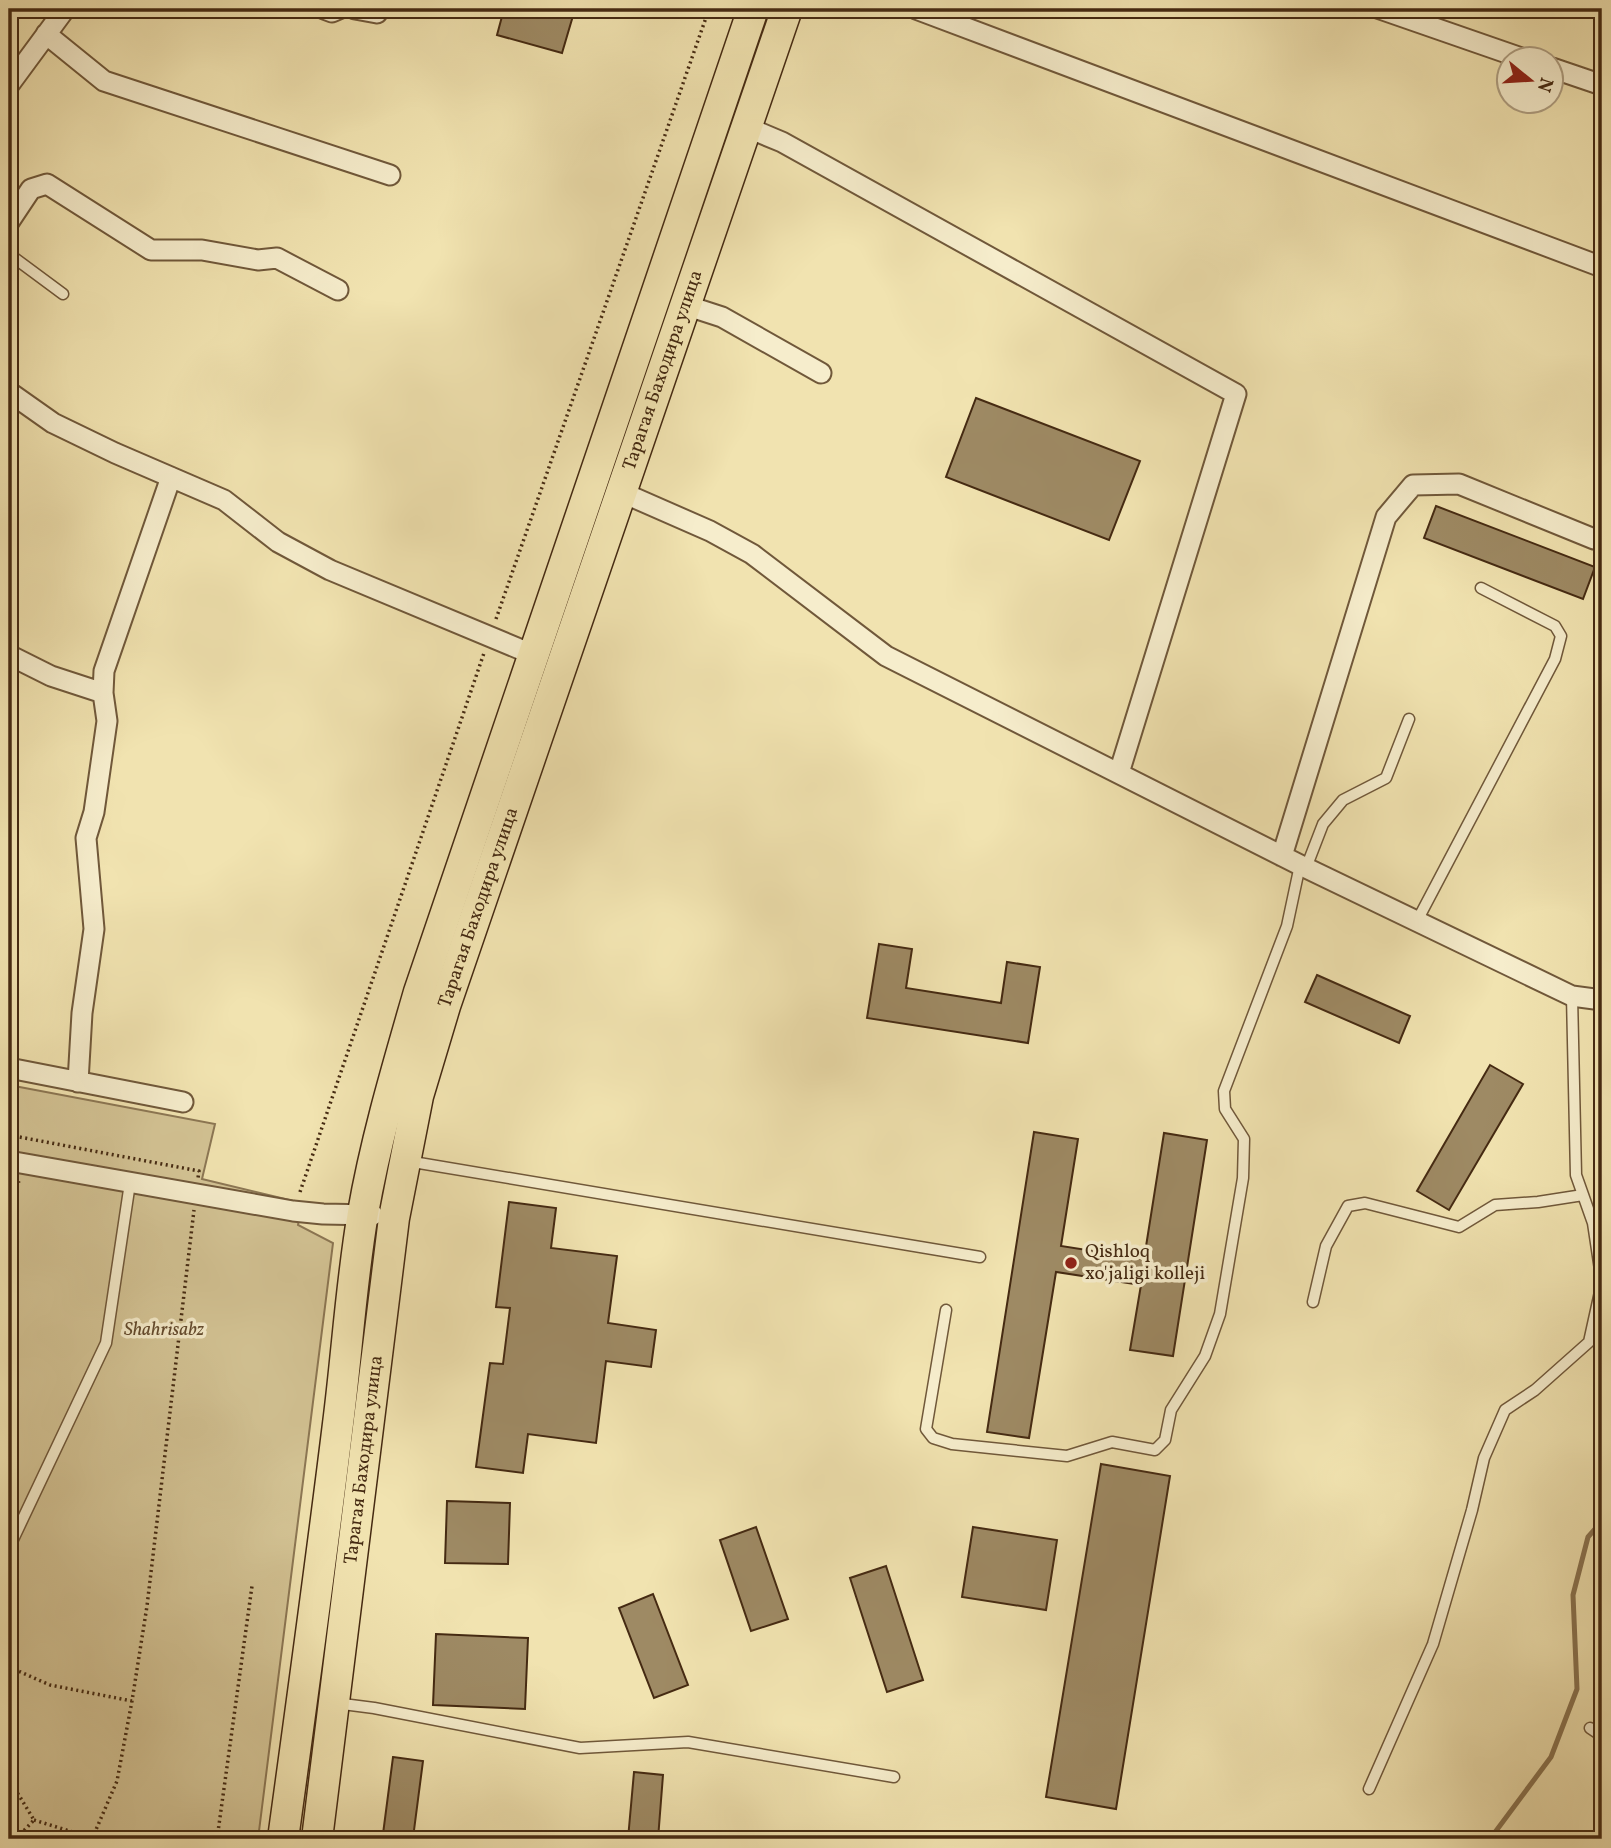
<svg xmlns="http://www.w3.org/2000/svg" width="1611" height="1848" font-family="Vollkorn,serif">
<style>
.green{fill:#d4c495;stroke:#8c7754;stroke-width:2}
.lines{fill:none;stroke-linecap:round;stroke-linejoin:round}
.stream{stroke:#897350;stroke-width:5}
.building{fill:#9e8a64;stroke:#452a12;stroke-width:2}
.service-casing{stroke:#70583a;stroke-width:13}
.minor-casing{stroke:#70583a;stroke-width:23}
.primary-casing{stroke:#452a12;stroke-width:33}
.path{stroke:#452a12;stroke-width:3.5;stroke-dasharray:2 3.5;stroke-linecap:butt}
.service{stroke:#f6edcc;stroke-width:10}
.minor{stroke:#f6edcc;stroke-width:19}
.primary{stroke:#f1e3b0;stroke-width:30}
.poi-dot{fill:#8f2418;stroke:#f6edcc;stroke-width:2.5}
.labels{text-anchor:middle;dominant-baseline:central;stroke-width:7;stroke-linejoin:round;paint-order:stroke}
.street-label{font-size:19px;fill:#452a12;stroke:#f6edcc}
.poi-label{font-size:19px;fill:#452a12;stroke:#f6edcc;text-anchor:start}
.park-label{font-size:19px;font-style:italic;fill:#62492c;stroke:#f6edcc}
</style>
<rect width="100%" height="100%" fill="#f1e3b0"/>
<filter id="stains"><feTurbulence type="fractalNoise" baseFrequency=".00286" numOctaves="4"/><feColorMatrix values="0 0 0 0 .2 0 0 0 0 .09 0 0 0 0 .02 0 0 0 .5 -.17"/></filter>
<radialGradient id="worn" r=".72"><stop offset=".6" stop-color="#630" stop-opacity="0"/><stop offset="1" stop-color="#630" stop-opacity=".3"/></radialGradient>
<path class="green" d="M9 1085 215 1124 202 1179 302 1203 298 1225 333 1243 258 1839H9Z"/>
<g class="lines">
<path class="stream" d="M1490 1839 1551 1757 1577 1689 1573 1595 1588 1537 1602 1521"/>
</g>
<path class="building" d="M504 9H575L562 53 497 35Z
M976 398 1140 461 1109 540 946 477Z
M1436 506 1595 567 1583 599 1424 538Z
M879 944 912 949 906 988 1001 1003 1007 962 1040 967 1028 1043 867 1018Z
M1317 975 1410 1016 1399 1043 1305 1002Z
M1490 1065 1523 1084 1449 1210 1417 1191Z
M1034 1132 1078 1139 1061 1246 1144 1259 1164 1133 1207 1140 1173 1356 1130 1350 1141 1285 1056 1272 1029 1438 987 1432Z
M509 1202 556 1208 551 1248 617 1256 608 1323 656 1330 651 1367 606 1361 596 1443 528 1434 523 1473 476 1467 490 1363 503 1364 510 1308 496 1307Z
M1101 1464 1170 1476 1116 1809 1046 1797Z
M447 1501 510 1503 508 1564 445 1563Z
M756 1527 788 1619 751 1631 720 1540Z
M973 1527 1057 1540 1046 1610 962 1597Z
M886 1566 923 1680 887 1692 850 1578Z
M653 1594 688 1685 654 1698 619 1608Z
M436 1634 528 1638 525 1709 433 1705Z
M393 1757 423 1761 413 1838 383 1834Z
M634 1772 663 1775 658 1839H628Z"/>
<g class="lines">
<g class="service-casing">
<path id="service" d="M9 254 63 294
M1306 868 1323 824 1343 800 1386 778 1409 719
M1417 921 1555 659 1561 636 1555 626 1481 588
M407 1161 980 1257
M1313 1302 1326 1246 1348 1206 1365 1203 1459 1227 1495 1205 1538 1202 1583 1195
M946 1310 926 1429 933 1438 952 1444 1067 1456 1112 1442 1155 1450 1165 1440 1171 1410 1205 1356 1220 1314 1243 1178 1244 1139 1225 1109 1224 1091 1287 926 1300 865
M9 1548 106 1343 130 1183
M335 1703 374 1708 580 1748 688 1742 894 1777
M1590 1728 1602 1736
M1369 1789 1433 1644 1472 1510 1484 1458 1505 1410 1535 1390 1589 1342 1602 1283 1593 1223 1576 1175 1572 996"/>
</g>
<g class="minor-casing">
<path id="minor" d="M324 9 332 12 339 9
M355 9 377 13
M916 9 1602 267
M1380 9 1527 60
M46 34 104 81 390 175
M1552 68 1602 85
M9 85 65 9
M746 127 782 142 1236 394 1119 773
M9 222 31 189 47 184 151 250H202L258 260 277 258 338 290
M685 305 722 317 821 373
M9 392 53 423 115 453 224 500 278 542 330 570 534 655
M621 492 710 531 752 554 886 656 1300 865 1572 996 1602 1000
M9 655 51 676 103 693
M1282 856 1386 517 1413 485 1459 484 1594 539
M9 1068 183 1102
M78 1082 82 1013 94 929 86 838 94 812 107 721 103 693 104 671 171 477
M9 1161 293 1211 323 1214 373 1215"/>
</g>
<g class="primary-casing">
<g id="primary">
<path d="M283 1839C302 1701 321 1563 338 1424 347 1354 351 1283 363 1213 376 1138 398 1065 419 992L753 9"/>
<path id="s1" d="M317 1839 394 1218 418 1096 445 1006 787 9"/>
</g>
</g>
<path class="path" d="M496 619 709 9
M9 1135 199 1171 198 1178
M300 1192 484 653
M9 1202 19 1181
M9 1667 50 1685 132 1701
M9 1779 34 1820 16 1839
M34 1820 92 1838
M92 1839 117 1781 132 1701 147 1606 194 1210
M217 1839 252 1586"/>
<use href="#service" class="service"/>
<use href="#minor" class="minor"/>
<use href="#primary" class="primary"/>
</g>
<circle class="poi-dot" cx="1071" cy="1263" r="7"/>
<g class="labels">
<g class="street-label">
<text stroke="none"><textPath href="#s1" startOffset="1516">Тарагая Баходира улица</textPath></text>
<text stroke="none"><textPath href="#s1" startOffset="948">Тарагая Баходира улица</textPath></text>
<text stroke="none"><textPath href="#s1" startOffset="382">Тарагая Баходира улица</textPath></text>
</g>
<g class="poi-label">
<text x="1085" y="1252">Qishloq<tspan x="1085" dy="22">xo'jaligi kolleji</tspan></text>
</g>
<g class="park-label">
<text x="164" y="1330">Shahrisabz</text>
</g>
</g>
<rect width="1611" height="1848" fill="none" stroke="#f1e3b0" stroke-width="35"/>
<rect x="10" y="10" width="1590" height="1827" fill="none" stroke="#452a12" stroke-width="3.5"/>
<rect x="18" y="18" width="1576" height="1813" fill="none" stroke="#452a12" stroke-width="2"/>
<g transform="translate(1530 80) rotate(108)"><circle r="33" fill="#f6edcc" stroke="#af9f82" stroke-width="2"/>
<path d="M0-5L12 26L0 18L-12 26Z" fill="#8f2418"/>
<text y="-10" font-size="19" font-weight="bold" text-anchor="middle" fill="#452a12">N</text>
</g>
<rect width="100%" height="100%" filter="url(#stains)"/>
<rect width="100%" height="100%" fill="url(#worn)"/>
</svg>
